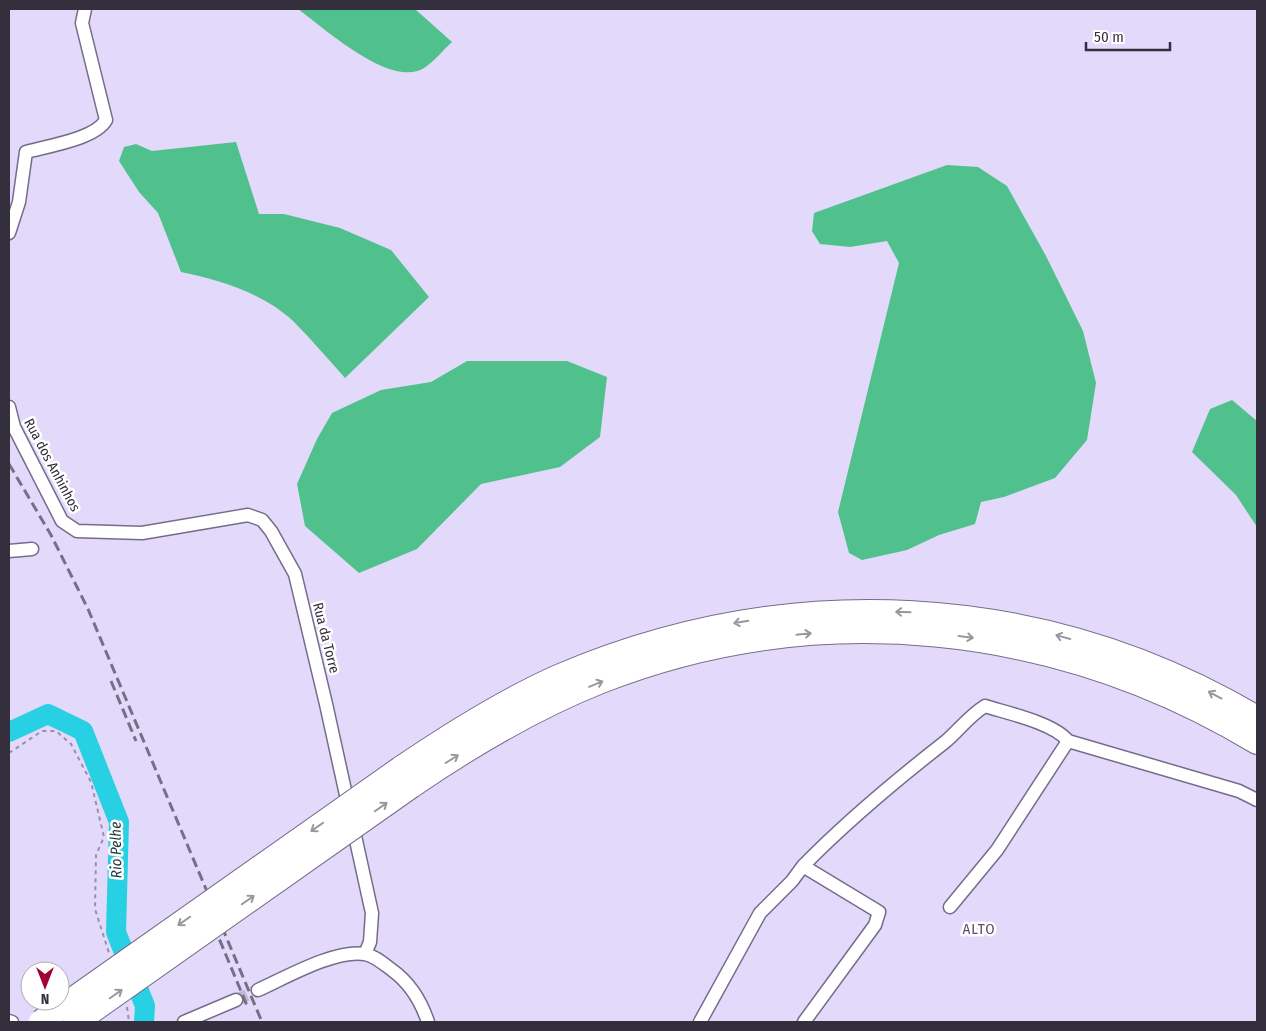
<svg xmlns="http://www.w3.org/2000/svg" width="1266" height="1031" font-family="'Fira Sans Condensed',sans-serif">
<style>
.forest{fill:#50c18d}
.lines{fill:none;stroke-linecap:round;stroke-linejoin:round}
.river{stroke:#27d0e2;stroke-width:20}
.street-tunnel{stroke:#c0b7d5;stroke-width:12;stroke-dasharray:12 6;stroke-linecap:butt}
.street-casing{stroke:#756c8a;stroke-width:15}
.highway-casing{stroke:#756c8a;stroke-width:26}
.path{stroke:#9890a9;stroke-width:2;stroke-dasharray:4 4;stroke-linecap:butt}
.street{stroke:#fff;stroke-width:12}
.highway{stroke:#fff;stroke-width:24}
.rail{stroke:#767085;stroke-width:3;stroke-dasharray:10 5;stroke-linecap:butt}
.highway-bridge-casing{stroke:#756c8a;stroke-width:26;stroke-linecap:butt}
.highway-bridge{stroke:#fff;stroke-width:24}
.oneway{stroke:#99979e}
.labels{text-anchor:middle;dominant-baseline:central;stroke-width:5;stroke-linejoin:round;paint-order:stroke}
.street-label{font-size:14px;fill:#332f3c;stroke:#fff}
.water-label{font-size:15px;font-style:italic;fill:#223b3e;stroke:#fff}
.neighbourhood-label{font-size:15px;letter-spacing:1px;fill:#59506d;stroke:#fff}
</style>
<rect width="100%" height="100%" fill="#e3d9fb"/>
<path class="forest" d="M298 9H415L452 42C443 50 434 62 424 68 391 89 324 28 298 9Z
M236 142 259 214H284L340 228 391 250 429 297 345 378C328 359 311 339 293 321 263 293 220 280 181 272L158 213 139 192 119 161 124 147 136 144 152 151Z
M947 165 978 167 1007 186 1046 256 1083 331 1096 383 1087 440 1055 478 1004 497 981 502 975 524 939 535 907 550 862 560 849 553 838 512 899 263 887 241 850 247 820 244 812 231 814 213Z
M467 361H567L607 377 600 437 560 467 481 484 417 549 359 573 305 526 297 484 317 439 332 413 381 390 431 382Z
M1232 400 1257 421V527L1236 495 1192 452 1210 409Z"/>
<g class="lines">
<path class="river" d="M9 732 48 714 83 731 119 822 116 932 145 1006 144 1022"/>
<path class="street-tunnel" d="M236 1000 258 990"/>
<g class="street-casing">
<path id="street" d="M9 233 19 202 26 152C48 146 95 139 106 120L82 23 85 9
M9 407 14 427 62 521 77 531 142 533 248 515 262 520 271 531 295 574 326 704 372 913 370 942 365 954
M9 551 32 549
M1068 741 1239 791 1257 800
M803 866C847 821 895 781 945 742 959 730 969 716 985 706 1007 713 1054 723 1068 741L997 850 950 907
M258 990C285 978 335 949 365 954 375 956 384 964 392 970 410 983 421 1001 428 1022
M9 1021 12 1022
M184 1022 236 1000
M700 1022 760 913 792 881 803 866 879 912 875 925 804 1022"/>
</g>
<g class="highway-casing">
<path id="highway" d="M400 769C450 735 502 702 558 677 787 579 1042 591 1257 718
M411 786C471 745 533 708 601 681 819 596 1058 622 1257 742"/>
</g>
<path class="path" d="M9 753 42 731H56L71 744 91 782 104 837 96 855 95 909 109 953
M127 1007 129 1022"/>
<use href="#street" class="street"/>
<use href="#highway" class="highway"/>
<path class="rail" d="M9 464 51 535 88 609 262 1022
M111 681 136 741
M208 912 248 1008"/>
<g class="highway-bridge-casing">
<path id="highway-bridge" d="M41 1022 400 769
M76 1022 411 786"/>
</g>
<use href="#highway-bridge" class="highway-bridge"/>
</g>
<defs><path id="oneway-shaft" d="M-6 0H5M1.5-3L5.5 0L1.5 3" fill="none" stroke-width="1.6" stroke-linecap="round" stroke-linejoin="round" transform="scale(1.25)"/></defs>
<g class="oneway">
<use href="#oneway-shaft" transform="translate(903 612) rotate(-178)"/>
<use href="#oneway-shaft" transform="translate(741 622) rotate(170)"/>
<use href="#oneway-shaft" transform="translate(804 634) rotate(-6)"/>
<use href="#oneway-shaft" transform="translate(966 637) rotate(7)"/>
<use href="#oneway-shaft" transform="translate(1063 637) rotate(-165)"/>
<use href="#oneway-shaft" transform="translate(596 684) rotate(-22)"/>
<use href="#oneway-shaft" transform="translate(1215 695) rotate(-152)"/>
<use href="#oneway-shaft" transform="translate(452 759) rotate(-32)"/>
<use href="#oneway-shaft" transform="translate(381 807) rotate(-35)"/>
<use href="#oneway-shaft" transform="translate(317 827) rotate(145)"/>
<use href="#oneway-shaft" transform="translate(248 900) rotate(-35)"/>
<use href="#oneway-shaft" transform="translate(184 921) rotate(145)"/>
<use href="#oneway-shaft" transform="translate(116 994) rotate(-35)"/>
</g>
<g class="labels">
<g class="street-label">
<text transform="translate(52 465) rotate(62)">Rua dos Anhinhos</text>
<text transform="translate(326 638) rotate(76)">Rua da Torre</text>
</g>
<g class="water-label">
<text transform="translate(116 850) rotate(-91)">Rio Pelhe</text>
</g>
<g class="neighbourhood-label">
<text x="979" y="929">ALTO</text>
</g>
</g>
<rect width="1266" height="1031" fill="none" stroke="#332f3c" stroke-width="20"/>
<g transform="translate(45 986) rotate(180)"><circle r="24" fill="#ffffff" stroke="#adacb1"/>
<path d="M0-4L9 19L0 12L-9 19Z" fill="#a10033"/>
<text y="-8" font-size="14" font-weight="bold" text-anchor="middle" fill="#332f3c">N</text>
</g>
<path d="M1086 42v8h84v-8" fill="none" stroke="#332f3c" stroke-width="2.5"/>
<text x="1094" y="42" font-size="15" fill="#332f3c" stroke="#ffffff" stroke-width="4" paint-order="stroke">50 m</text>
</svg>
